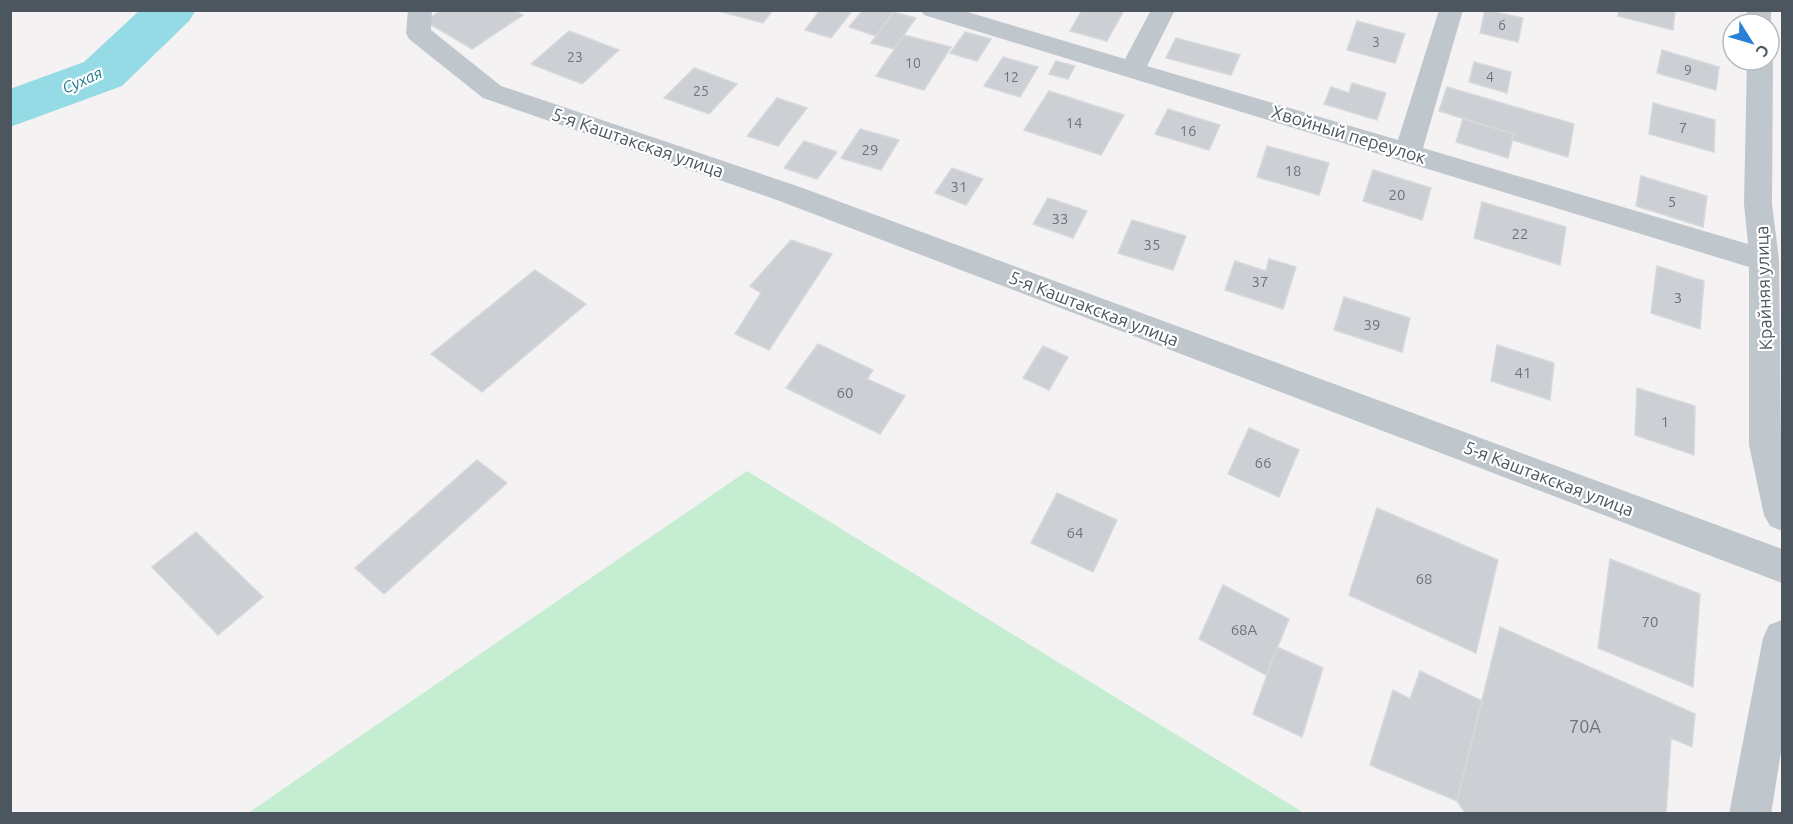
<svg xmlns="http://www.w3.org/2000/svg" width="1793" height="824" font-family="Ubuntu,sans-serif">
<style>
.green{fill:#c5edd2}
.lines{fill:none;stroke-linecap:round;stroke-linejoin:round}
.river{fill:#95dbe6;fill-rule:evenodd}
.building{fill:#cccfd4;stroke:#d6d8dc;stroke-width:1.5}
.street{fill:#bfc7cd;fill-rule:evenodd}
.labels{text-anchor:middle;dominant-baseline:central;stroke-width:4.5;stroke-linejoin:round;paint-order:stroke}
.far-number-label{font-size:14px;fill:#6b747c}
.number-label{font-size:15px;fill:#6b747c}
.far-water-label{font-size:16px;font-style:italic;fill:#177d8e;stroke:#fff}
.street-label{font-size:18px;fill:#4b565e;stroke:#fff}
.near-number-label{font-size:18px;fill:#6b747c}
</style>
<rect width="100%" height="100%" fill="#f4f2f2"/>
<path class="green" d="M747 471 1304 813H248Z"/>
<g class="lines">
<path class="river" d="M140 10H196L189 21 122 86 10 127V89L84 62Z"/>
</g>
<path class="building" d="M442 10H514L523 15 472 49 425 21Z
M724 10H773L763 23 722 12Z
M820 10H851L852 11 831 38 805 30Z
M863 10H895L876 36 849 27Z
M1082 10H1124L1107 41 1070 31Z
M1485 10 1523 18 1518 42 1480 33Z
M1619 10H1675L1673 30 1618 16Z
M893 12 916 18 894 49 871 43Z
M1357 21 1405 34 1395 63 1347 50Z
M569 31 619 50 582 84 531 64Z
M965 32 991 39 977 61 950 53Z
M904 35 951 47 924 90 876 76Z
M1176 38 1240 55 1231 75 1166 58Z
M1662 50 1719 67 1716 90 1657 73Z
M1003 57 1038 67 1020 97 984 86Z
M1056 61 1075 66 1068 79 1049 74Z
M1474 62 1511 72 1507 93 1469 82Z
M694 68 737 84 709 114 664 98Z
M1352 83 1386 93 1377 120 1324 104 1331 87 1349 93Z
M1447 87 1574 124 1568 157 1512 140 1514 134 1439 111Z
M1049 91 1124 115 1101 155 1024 130Z
M777 98 807 108 778 146 747 136Z
M1653 103 1715 120 1714 152 1649 134Z
M1168 109 1220 125 1209 150 1155 134Z
M1463 119 1514 134 1508 158 1456 142Z
M860 129 899 140 881 170 841 158Z
M804 141 837 152 817 179 784 168Z
M1267 146 1329 163 1319 195 1257 177Z
M952 168 983 179 966 205 935 193Z
M1373 170 1431 188 1422 220 1363 201Z
M1641 176 1707 196 1703 227 1636 206Z
M1048 198 1087 211 1073 238 1033 224Z
M1482 202 1566 227 1560 265 1474 238Z
M1132 220 1186 236 1173 270 1118 253Z
M791 240 832 254 769 350 735 334 761 293 750 286Z
M1269 259 1296 267 1283 309 1225 290 1235 261 1266 271Z
M1657 266 1704 281 1700 329 1651 313Z
M535 270 586 304 482 392 431 354Z
M1344 297 1410 318 1402 352 1334 330Z
M818 344 873 370 867 379 905 396 880 434 786 388Z
M1497 345 1554 363 1550 400 1491 381Z
M1043 346 1068 357 1049 390 1023 378Z
M1637 388 1695 406 1694 455 1635 435Z
M1249 428 1299 450 1279 497 1228 474Z
M477 460 507 483 384 594 355 568Z
M1057 493 1117 520 1093 572 1031 543Z
M1377 508 1498 560 1476 653 1349 595Z
M196 532 263 597 218 635 152 567Z
M1610 559 1700 594 1693 687 1598 648Z
M1223 585 1289 619 1266 675 1199 639Z
M1500 627 1695 714 1692 747 1671 738 1666 814H1466L1457 801Z
M1277 647 1323 668 1302 737 1253 714Z
M1420 671 1482 701 1457 801 1370 765 1393 690 1410 699Z"/>
<g class="lines">
<path class="street" d="M408 10H432L431 30 501 86 797 186 1782 549V583L777 200 483 98 409 39 406 33Z
M921 10H961L1125 59 1151 10H1175L1147 66 1398 140 1439 10H1463L1423 148 1748 244 1744 204 1747 60H1769V54L1773 60 1772 204 1779 260 1782 531 1770 526 1764 515 1749 445V267L924 15Z
M1747 10H1771V24L1769 27V24H1747Z
M1782 620V746L1771 814H1729L1763 638 1769 625Z"/>
</g>
<g class="labels">
<g class="far-number-label">
<text x="1502" y="25">6</text>
<text x="1376" y="42">3</text>
<text x="575" y="57">23</text>
<text x="913" y="63">10</text>
<text x="1688" y="70">9</text>
<text x="1011" y="77">12</text>
<text x="1490" y="77">4</text>
<text x="701" y="91">25</text>
</g>
<g class="number-label">
<text x="1074" y="122">14</text>
<text x="1683" y="127">7</text>
<text x="1188" y="130">16</text>
<text x="870" y="149">29</text>
<text x="1293" y="170">18</text>
<text x="959" y="186">31</text>
<text x="1397" y="194">20</text>
<text x="1672" y="201">5</text>
<text x="1060" y="218">33</text>
<text x="1520" y="233">22</text>
<text x="1152" y="244">35</text>
<text x="1260" y="281">37</text>
<text x="1678" y="297">3</text>
<text x="1372" y="324">39</text>
<text x="1523" y="372">41</text>
<text x="845" y="392">60</text>
<text x="1665" y="421">1</text>
<text x="1263" y="462">66</text>
<text x="1075" y="532">64</text>
<text x="1424" y="578">68</text>
<text x="1650" y="621">70</text>
<text x="1244" y="629">68А</text>
</g>
<g class="far-water-label">
<text transform="translate(82 80) rotate(-24)">Сухая</text>
</g>
<g class="street-label">
<text transform="translate(1349 134) rotate(17)">Хвойный переулок</text>
<text transform="translate(638 142) rotate(19)">5-я Каштакская улица</text>
<text transform="translate(1763 288) rotate(-92)">Крайняя улица</text>
<text transform="translate(1094 308) rotate(21)">5-я Каштакская улица</text>
<text transform="translate(1549 478) rotate(21)">5-я Каштакская улица</text>
</g>
<g class="near-number-label">
<text x="1585" y="726">70А</text>
</g>
</g>
<rect width="1793" height="824" fill="none" stroke="#4b565e" stroke-width="24"/>
<g transform="translate(1751 42) rotate(127)"><circle r="28" fill="#ffffff" stroke="#b7bbbf" stroke-width="1.5"/>
<path d="M0-4.5L10 22L0 15L-10 22Z" fill="#2881d7"/>
<text y="-9" font-size="16" font-weight="bold" text-anchor="middle" fill="#4b565e">С</text>
</g>
</svg>
